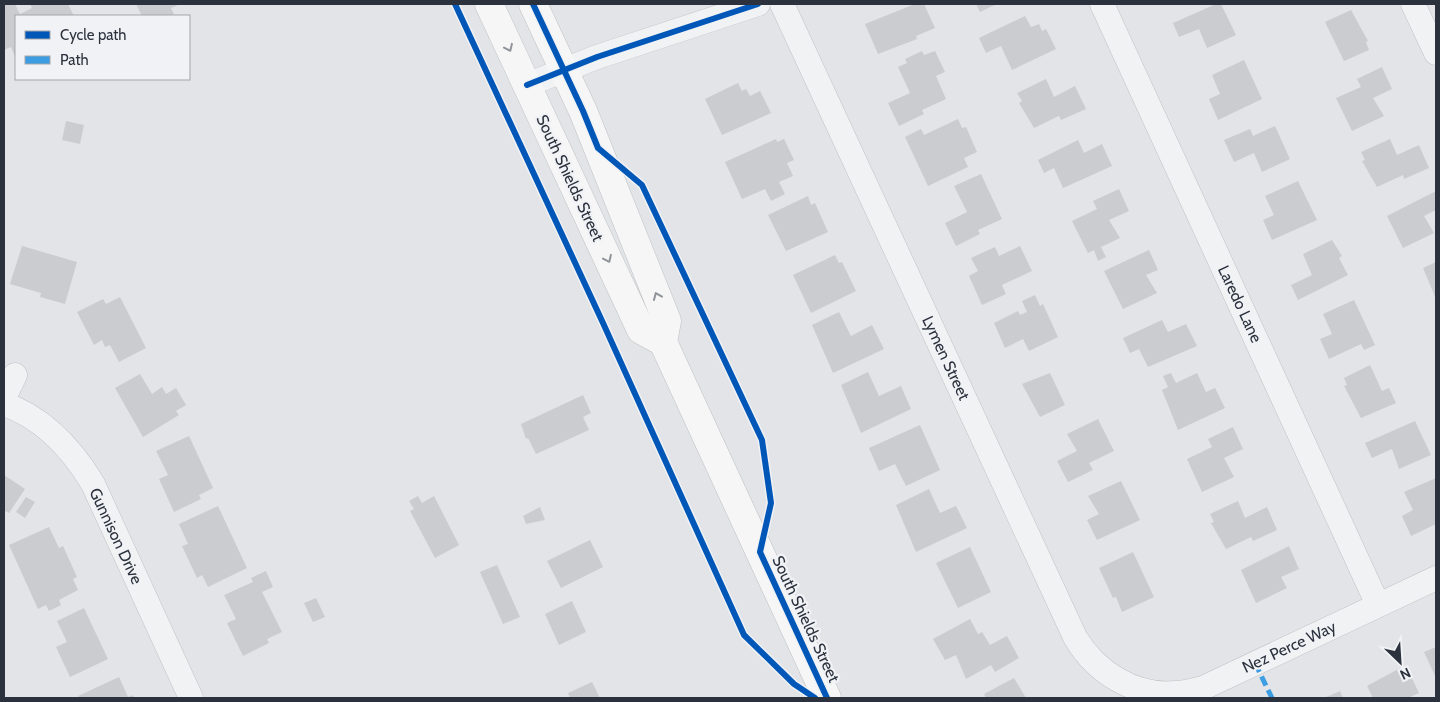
<svg xmlns="http://www.w3.org/2000/svg" width="1440" height="702" font-family="Cabin,sans-serif">
<style>
.building{fill:#cbcccf}
.lines{fill:none;stroke-linecap:round;stroke-linejoin:round}
.minor-casing{stroke:#c0c2c5;stroke-width:25}
.primary-casing{stroke:#bfc1c4;stroke-width:29}
.minor{stroke:#f1f2f3;stroke-width:24}
.primary{stroke:#f6f6f6;stroke-width:28}
.quiet{stroke:#3d9de3;stroke-width:5;stroke-dasharray:10 5;stroke-linecap:butt}
.cycleway-casing{stroke:#f0f2f5;stroke-width:9}
.cycleway{stroke:#0057b8;stroke-width:6}
.oneway{stroke:#90949a}
.labels{text-anchor:middle;dominant-baseline:central;stroke-width:4.5;stroke-linejoin:round;paint-order:stroke}
.street-label{font-size:16px;fill:#2b323d;stroke:#f0f2f5}
</style>
<rect width="100%" height="100%" fill="#e2e4e7"/>
<path class="building" d="M4 4H15L20 14 32 8 30 4H68L74 16H16V59L11 47 4 50Z
M136 4H180L171 8 174 14 169 16H142Z
M915 4H924L935 28 916 36 917 39 878 54 865 24Z
M976 4H997L980 12Z
M1216 4H1221L1236 35 1207 48 1199 29 1179 37 1173 23Z
M1351 10 1368 41 1366 42 1369 50 1344 61 1325 22Z
M1025 16 1031 27 1039 24 1042 31 1046 29 1056 49 1012 70 1001 46 986 53 979 38Z
M922 51 924 55 935 51 945 72 936 76 946 99 922 110 924 114 899 126 888 103 910 93 898 67 907 63 905 59Z
M1244 60 1262 99 1218 120 1209 99 1220 94 1212 75Z
M1382 67 1392 89 1373 98 1384 116 1352 131 1336 98 1361 87 1357 79Z
M1046 79 1054 97 1075 86 1086 109 1061 120 1059 116 1034 128 1019 103 1022 101 1017 93Z
M738 83 742 91 746 89 750 96 760 91 771 113 722 135 705 99Z
M958 119 962 128 966 127 977 152 964 158 968 167 928 186 905 137 921 129 924 135Z
M66 121 84 125 80 144 62 140Z
M1275 126 1290 159 1262 172 1254 153 1234 162 1224 140 1250 129 1253 136Z
M776 139 777 142 784 139 794 160 787 163 793 176 779 182 785 194 771 201 765 189 742 199 725 162Z
M1390 139 1397 155 1419 145 1429 168 1404 179 1403 175 1377 187 1362 161 1365 160 1361 152Z
M1078 140 1084 153 1102 144 1112 166 1063 188 1054 168 1044 173 1038 160Z
M981 174 1002 219 978 230 980 234 956 246 945 223 967 212 954 186Z
M1298 181 1317 220 1272 240 1263 220 1274 215 1265 196Z
M1119 189 1129 211 1109 220 1120 238 1101 247 1106 257 1098 261 1094 250 1088 253 1072 221 1097 209 1093 201Z
M1436 191V210L1424 216 1434 233 1403 248 1387 216Z
M808 196 811 205 815 203 828 232 786 251 768 215Z
M1332 240 1342 256 1339 258 1348 275 1298 300 1291 285 1312 275 1303 254Z
M22 246 77 262 65 304 40 297 41 293 10 284Z
M1020 246 1032 271 1002 285 1006 294 982 305 969 276 978 271 971 258 995 247 999 256Z
M1149 250 1158 270 1146 275 1157 293 1123 309 1104 271Z
M835 255 839 263 842 262 856 291 811 313 793 275Z
M1436 262V299L1423 268Z
M1035 295 1040 306 1043 304 1058 337 1029 351 1023 339 1005 348 994 323 1018 311 1020 315 1027 312 1022 301Z
M120 297 146 348 119 362 110 345 105 347 102 340 94 345 77 312 103 299 106 304Z
M1354 300 1375 345 1364 350 1361 344 1329 359 1320 339 1332 334 1323 314Z
M839 312 851 336 872 325 884 349 833 373 812 325Z
M1162 320 1168 332 1186 324 1197 346 1148 367 1139 349 1130 353 1123 338Z
M1370 365 1382 391 1389 388 1396 403 1361 418 1344 386 1347 385 1344 378Z
M868 372 879 396 901 386 911 409 861 433 841 385Z
M1050 373 1065 405 1040 417 1022 384Z
M1171 373 1176 383 1197 373 1206 392 1215 388 1225 408 1178 430 1162 390 1168 387 1163 376Z
M140 374 152 394 162 387 166 394 176 388 186 405 176 411 179 415 143 437 115 388Z
M583 395 591 413 583 417 589 430 536 454 528 438 526 439 521 424Z
M1098 419 1114 451 1089 463 1093 470 1068 482 1057 461 1077 451 1067 434Z
M1415 421 1431 455 1399 469 1392 449 1372 458 1365 443Z
M920 425 940 470 906 486 895 464 879 471 869 448Z
M1233 427 1243 449 1224 458 1234 477 1202 492 1187 459 1212 447 1208 439Z
M189 436 213 488 199 495 201 499 174 512 159 479 168 475 156 451Z
M4 475 25 489 9 513 5 511 4 513Z
M1436 478V524L1411 536 1402 516 1413 510 1404 492Z
M1121 481 1140 520 1097 540 1087 520 1099 514 1088 496Z
M929 489 940 513 956 506 967 528 916 552 896 505Z
M418 496 422 503 434 496 459 545 435 558 410 511 414 509 409 501Z
M26 497 35 502 25 518 16 512Z
M1238 501 1245 518 1267 507 1277 530 1253 541 1251 537 1226 549 1211 523 1214 522 1210 514Z
M218 506 247 568 208 587 202 575 197 578 182 546 188 544 179 524Z
M540 507 545 520 526 524 523 516Z
M49 527 59 548 63 546 77 577 73 579 78 590 59 600 61 605 49 611 46 605 38 609 9 545Z
M590 540 603 567 561 588 547 561Z
M1289 546 1299 569 1281 577 1287 588 1256 603 1241 570Z
M970 547 991 592 958 608 936 563Z
M1133 552 1154 597 1122 612 1116 597 1113 598 1099 568Z
M497 565 520 617 503 624 480 572Z
M266 571 273 587 262 592 282 632 267 639 269 643 243 656 227 623 236 619 224 595 253 582 251 578Z
M316 598 325 617 313 622 304 603Z
M572 601 586 632 559 645 545 614Z
M84 608 108 659 70 677 56 647 67 642 57 621Z
M970 619 978 634 982 632 990 645 1007 636 1019 658 995 672 991 665 966 679 956 655 945 660 933 639Z
M1436 647V678L1424 652Z
M1400 668 1401 671 1407 668 1419 693 1408 698H1373L1367 686Z
M119 677 128 697 133 695 134 698H80L78 696Z
M1014 678 1026 698H986L984 694Z
M592 682 600 698H570L568 693Z
M1340 691 1343 698H1324Z"/>
<g class="lines">
<g class="minor-casing">
<path id="minor" d="M782 4 1075 637C1095 672 1135 697 1176 693 1185 693 1194 690 1203 688L1436 578
M1102 4 1378 605
M1413 4 1436 53
M527 85 597 57 758 4
M4 398 15 375
M4 404C44 418 72 449 93 484L191 698"/>
</g>
<g class="primary-casing">
<path id="primary" d="M489 4 641 330 663 342 827 698
M533 4 583 111 667 321 663 342"/>
</g>
<use href="#minor" class="minor"/>
<use href="#primary" class="primary"/>
<path class="quiet" d="M1255 663 1272 698"/>
<g class="cycleway-casing">
<path id="cycleway" d="M455 4 603 323 744 635 794 684 815 698
M533 4 583 111 598 148 642 185 762 440 771 503 760 552 827 698
M527 85 597 57 758 4"/>
</g>
<use href="#cycleway" class="cycleway"/>
</g>
<defs><path id="oneway-chevron" d="M-2-3.5L2.5 0L-2 3.5" fill="none" stroke-width="1.6" stroke-linecap="round" stroke-linejoin="round" transform="scale(1.25)"/></defs>
<g class="oneway">
<use href="#oneway-chevron" transform="translate(509 48) rotate(65)"/>
<use href="#oneway-chevron" transform="translate(608 259) rotate(65)"/>
<use href="#oneway-chevron" transform="translate(657 296) rotate(-113)"/>
</g>
<g class="labels">
<g class="street-label">
<text transform="translate(570 178) rotate(65)">South Shields Street</text>
<text transform="translate(1240 304) rotate(65)">Laredo Lane</text>
<text transform="translate(946 358) rotate(65)">Lymen Street</text>
<text transform="translate(116 536) rotate(65)">Gunnison Drive</text>
<text transform="translate(806 619) rotate(65)">South Shields Street</text>
<text transform="translate(1289 647) rotate(-25)">Nez Perce Way</text>
</g>
</g>
<rect width="1440" height="702" fill="none" stroke="#2b323d" stroke-width="10"/>
<rect x="15" y="15" width="175" height="65" fill="#f0f2f5" stroke="#a1a5ab"/>
<rect x="25" y="31" width="25" height="8" fill="#0057b8" stroke="#a1a5ab"/>
<text x="60" y="40" font-size="15" fill="#2b323d">Cycle path</text>
<rect x="25" y="56" width="25" height="8" fill="#3d9de3" stroke="#a1a5ab"/>
<text x="60" y="65" font-size="15" fill="#2b323d">Path</text>
<g transform="translate(1400 662) rotate(155)" stroke="#f0f2f5" stroke-width="4" paint-order="stroke">
<path d="M0-4L9 19L0 12L-9 19Z" fill="#2b323d"/>
<text y="-8" font-size="14" font-weight="bold" text-anchor="middle" fill="#2b323d">N</text>
</g>
</svg>
